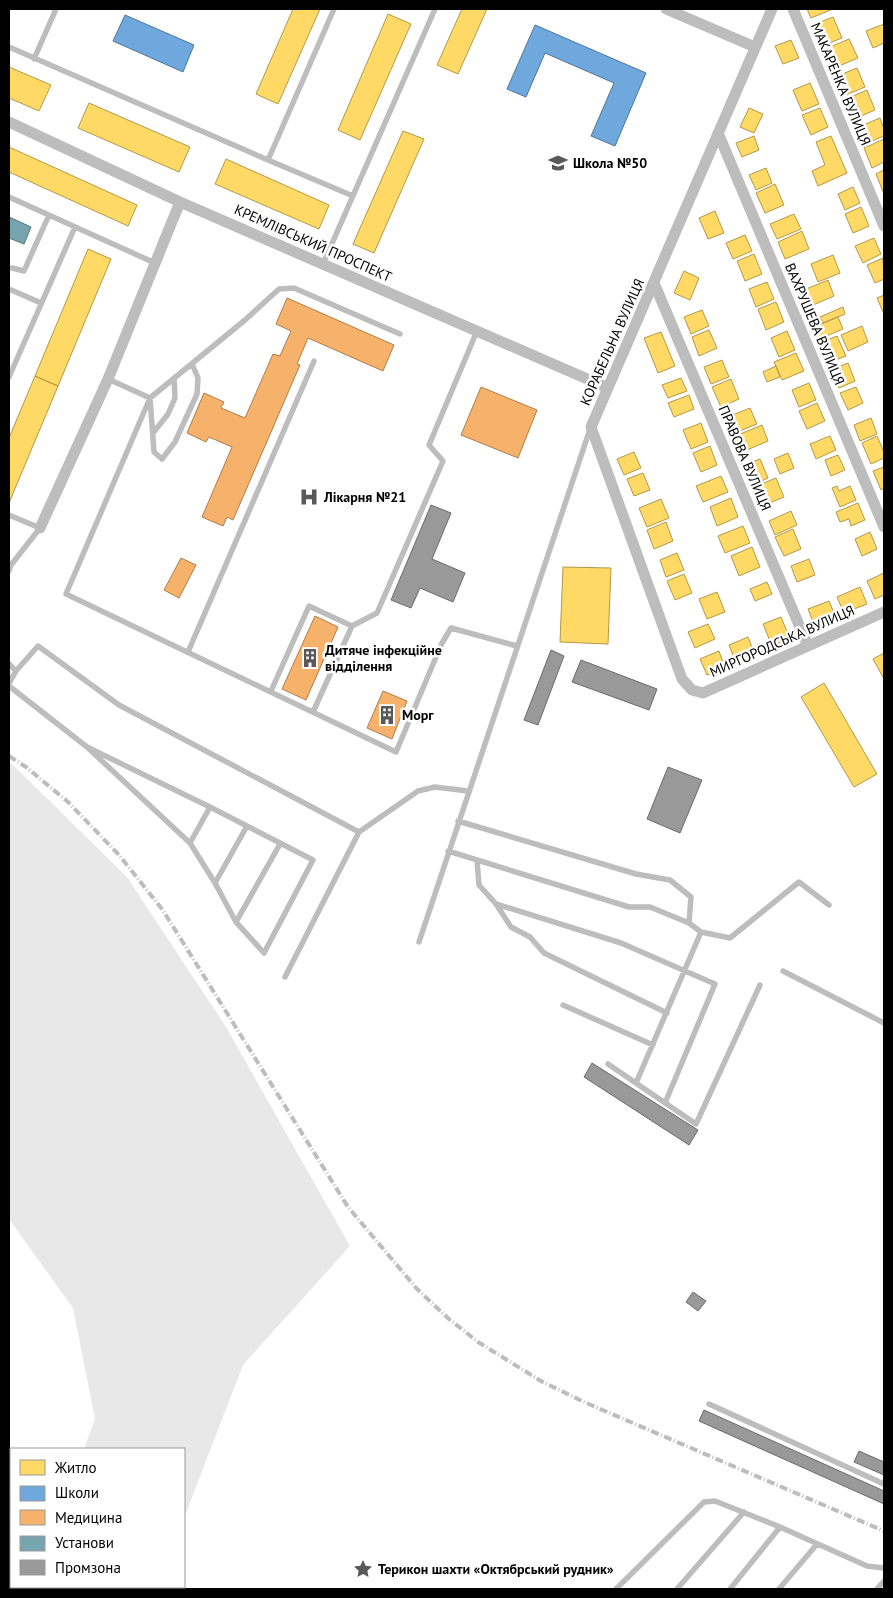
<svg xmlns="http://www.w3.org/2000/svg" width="893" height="1598" font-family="'PT Sans',sans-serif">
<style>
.green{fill:#e8e8e8}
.homes{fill:#ffd966;stroke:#b29847}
.schools{fill:#6fa8dc;stroke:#4e769a}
.health{fill:#f6b26b;stroke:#ac7d4b}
.public{fill:#76a5af;stroke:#53747a}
.industry{fill:#999;stroke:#6b6b6b}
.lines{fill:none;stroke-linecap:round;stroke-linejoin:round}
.stream{stroke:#bababa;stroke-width:4}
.lane{stroke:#bdbdbd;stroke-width:5.5}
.street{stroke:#bdbdbd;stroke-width:11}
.rail{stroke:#bdbdbd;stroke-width:4;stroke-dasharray:8 2.5 1 2.5;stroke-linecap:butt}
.labels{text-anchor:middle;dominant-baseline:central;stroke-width:5;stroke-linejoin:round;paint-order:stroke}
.street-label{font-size:14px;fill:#000;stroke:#fff}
.poi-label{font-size:14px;font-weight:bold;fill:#000;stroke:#fff;text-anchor:start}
</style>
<rect width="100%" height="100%" fill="#fff"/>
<path class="green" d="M9 763 13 765 127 877 226 1027 350 1246 243 1365 184 1518V1449H84L95 1419 73 1308 9 1219Z
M33 1587H173L174 1589H32Z"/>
<path class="homes" d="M293 9H320L278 104 256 94Z
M462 9H487L458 74 437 65Z
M807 9H833L811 18Z
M388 14 411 24 360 140 338 130Z
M833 17 842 38 822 46 813 25Z
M884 24V43L873 48 866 31Z
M849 39 858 58 832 69 823 50Z
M791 40 799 58 783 64 775 46Z
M9 67 51 85 39 111 9 98Z
M857 68 865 87 843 96 835 77Z
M810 83 819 104 802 111 793 90Z
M867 90 875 110 852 120 844 100Z
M89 103 190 147 179 172 78 128Z
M749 108 763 114 754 133 740 127Z
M820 108 828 127 811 135 802 115Z
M880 118 884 129V136L863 145 856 128Z
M403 131 424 139 374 253 353 244Z
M754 136 759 150 742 157 736 143Z
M831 136 847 173 818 186 812 171 825 165 816 142Z
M884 139V162L872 168 864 148Z
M9 147 137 205 128 226 9 172Z
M226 159 329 205 319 229 215 184Z
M766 168 772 183 756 190 749 175Z
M884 170V194L876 174Z
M775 184 784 205 765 213 756 193Z
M853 187 860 203 845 210 838 194Z
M861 207 869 226 853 233 845 214Z
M715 211 724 233 708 239 699 218Z
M794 214 801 229 777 239 770 224Z
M802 231 809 249 785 259 778 242Z
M745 235 752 251 733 259 726 243Z
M874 238 881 254 863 263 855 246Z
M88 249 111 259 58 386 35 376Z
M754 254 762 274 745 281 737 261Z
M833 255 840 273 818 282 811 264Z
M883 258 884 279 875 283 867 265Z
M684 271 699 278 690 300 674 293Z
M828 280 834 296 806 308 799 292Z
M767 282 774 299 756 307 749 289Z
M884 295V312H883L877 298Z
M776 302 784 322 766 330 758 309Z
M843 307 845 314 823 323 820 317Z
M702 310 709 326 691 334 684 317Z
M838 317 843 329 819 339 814 327Z
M862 326 868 342 848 351 841 335Z
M709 330 717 348 699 356 692 337Z
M787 331 795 350 779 357 771 338Z
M661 332 675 366 658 373 644 338Z
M837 336 846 356 828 363 820 343Z
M796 353 804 371 782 380 774 362Z
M722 360 729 377 711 384 704 367Z
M848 363 855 381 839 388 831 370Z
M776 366 780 377 767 382 763 372Z
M35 376 58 386 9 503V438Z
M681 378 687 391 668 398 662 385Z
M731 379 739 399 721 407 712 387Z
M809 383 816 400 799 407 792 390Z
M856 387 863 403 848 410 840 393Z
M689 395 694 409 674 417 668 403Z
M817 403 825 421 807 429 799 411Z
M750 408 757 424 732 434 725 418Z
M871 418 877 434 860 441 854 425Z
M701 423 708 442 691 449 683 430Z
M762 425 768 441 740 453 733 437Z
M830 436 836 450 816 459 810 444Z
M877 436 884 452V458L871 464 862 443Z
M710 446 717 465 701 472 693 453Z
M634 452 641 468 624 475 617 459Z
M788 453 794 468 780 474 774 459Z
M838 455 845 470 831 476 825 460Z
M760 459 768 478 753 485 745 465Z
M884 467V488L881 490 873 471Z
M643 473 650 490 634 496 627 479Z
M721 476 728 492 703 502 696 486Z
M776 478 784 497 762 506 754 487Z
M837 486 839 491 850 486 856 500 840 507 832 488Z
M731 498 738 517 717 526 710 507Z
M661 499 669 518 647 527 639 508Z
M858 503 865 520 851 526 849 519 840 522 836 512Z
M791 511 797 525 775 535 769 521Z
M666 522 673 541 654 549 647 530Z
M743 526 750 543 725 553 718 536Z
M793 529 801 549 784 556 775 537Z
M870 532 877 549 862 556 855 539Z
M752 547 760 567 739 576 731 556Z
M677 553 684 570 666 577 660 560Z
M809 559 815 575 797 582 791 566Z
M563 567 611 568 608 644 560 642Z
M884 573V595L875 599 867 581Z
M684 574 692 593 675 600 667 581Z
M767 582 772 594 755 601 750 589Z
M860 587 867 604 844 613 837 597Z
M717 592 725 612 707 619 699 599Z
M829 601 836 618 815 627 808 609Z
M781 617 790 639 772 646 763 624Z
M708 624 715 639 695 648 688 632Z
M748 637 755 655 736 663 729 645Z
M719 651 725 668 707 675 700 659Z
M884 653V679L873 659Z
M824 683 877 774 854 787 801 697Z"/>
<path class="schools" d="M125 15 194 45 183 72 113 41Z
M535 25 646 73 615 146 591 136 614 83 545 53 526 97 507 89Z"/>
<path class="health" d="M287 298 394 345 383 371 308 338 297 364 300 365 233 520 227 517 223 526 202 517 232 447 209 437 206 442 187 433 204 393 224 402 221 408 245 418 273 354 280 356 291 331 276 324Z
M481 387 537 410 518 458 461 435Z
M181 558 196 565 179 598 164 590Z
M315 616 338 627 306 700 282 689Z
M383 691 407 701 392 739 367 728Z"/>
<path class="public" d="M9 217 31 227 24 244 9 238Z"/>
<path class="industry" d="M431 505 451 513 432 559 465 573 453 602 420 588 411 608 391 600Z
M551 650 564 656 538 725 524 720Z
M581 660 657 689 649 710 572 682Z
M668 767 702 780 680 833 647 819Z
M592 1063 698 1130 689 1145 584 1077Z
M693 1292 706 1301 698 1311 686 1302Z
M704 1410 884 1491V1504L699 1421Z
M859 1451 884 1462V1475L854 1462Z"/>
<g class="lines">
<path class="stream" d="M55 1589 56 1587"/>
<path class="lane" d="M334 9 268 160 353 196
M9 47 268 160
M34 59 56 9
M9 197 155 263
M323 264 435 9
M12 268 24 271 49 215
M9 289 41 303
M192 364 198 378 197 394 175 442 162 459 154 452 150 398 245 320 279 289 294 288 400 334
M9 377 75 227
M108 379 150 398 66 594 396 752 442 643 451 628 517 646
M153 433 168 414 175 398 174 378
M9 515 40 528 11 565 9 571
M188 652 314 361
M9 664 16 671 38 646 119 705 359 832 285 977
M9 683 16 671
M9 686 87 747 210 807 313 860 264 953 236 922 215 883 190 843 87 747
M271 691 309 606 352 626 377 613 443 461 429 445 477 331
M313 712 352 626
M458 821 636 874 670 880 691 897 689 923
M359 832 418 791 435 787 468 791
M190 843 210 807
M448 851 629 907H650L689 923 701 932 730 938 799 882 829 905
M477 861 479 885 496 904 621 943 715 984 665 1103
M215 883 247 826
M496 904 511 927 530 937 544 953 667 1013
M236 922 280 844
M419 942 590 429
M783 971 884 1023
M563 1005 653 1045
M608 1064 696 1124 760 985
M636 1083 701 932
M709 1404 884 1484
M616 1589 704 1502 715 1501 780 1527 867 1566 884 1568
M677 1589 744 1512
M730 1589 780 1527
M779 1589 817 1544
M877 1589 884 1581"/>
<path class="street" d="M666 9 755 47
M772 9 591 427 682 679 692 690 703 693 884 612
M793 9 884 226
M9 122 180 202 608 388
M718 133 884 527
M654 283 808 646
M40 528 108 379 180 202"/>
<path class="rail" d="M9 756 26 767 68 802 119 855 162 909 348 1207 417 1289 449 1319 478 1342 541 1381 584 1402 884 1531"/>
</g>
<defs>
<g id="school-bare" transform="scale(1.5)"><path d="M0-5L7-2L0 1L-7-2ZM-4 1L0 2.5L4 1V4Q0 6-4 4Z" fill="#595959" stroke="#fff" stroke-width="2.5" paint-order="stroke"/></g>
<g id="hospital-bare" transform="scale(1.5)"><path d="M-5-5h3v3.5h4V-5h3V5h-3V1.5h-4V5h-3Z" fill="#595959" stroke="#fff" stroke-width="2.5" paint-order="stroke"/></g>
<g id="building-bare" transform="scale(1.5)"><path d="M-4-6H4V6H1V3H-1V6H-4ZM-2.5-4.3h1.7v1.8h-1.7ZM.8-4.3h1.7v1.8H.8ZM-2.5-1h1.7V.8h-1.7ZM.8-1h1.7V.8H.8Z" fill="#595959" stroke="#fff" stroke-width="2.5" paint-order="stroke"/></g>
<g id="sight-bare" transform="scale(1.5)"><path d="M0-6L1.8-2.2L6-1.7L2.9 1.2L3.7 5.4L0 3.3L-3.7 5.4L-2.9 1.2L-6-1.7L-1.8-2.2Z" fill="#595959" stroke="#fff" stroke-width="2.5" paint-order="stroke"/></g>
</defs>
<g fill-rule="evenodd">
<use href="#school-bare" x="558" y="163"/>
<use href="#hospital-bare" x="309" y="497"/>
<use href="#building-bare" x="310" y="658"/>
<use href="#building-bare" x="387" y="715"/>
<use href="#sight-bare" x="363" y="1569"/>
</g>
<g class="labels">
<g class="street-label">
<text transform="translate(841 84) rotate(67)">МАКАРЕНКА ВУЛИЦЯ</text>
<text transform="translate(313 243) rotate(24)">КРЕМЛІВСЬКИЙ ПРОСПЕКТ</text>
<text transform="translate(815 324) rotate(67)">ВАХРУШЕВА ВУЛИЦЯ</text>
<text transform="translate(612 342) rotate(-66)">КОРАБЕЛЬНА ВУЛИЦЯ</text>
<text transform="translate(745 458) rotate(67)">ПРАВОВА ВУЛИЦЯ</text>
<text transform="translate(782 641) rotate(-24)">МИРГОРОДСЬКА ВУЛИЦЯ</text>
</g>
<g class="poi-label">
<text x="573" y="163">Школа №50</text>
<text x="324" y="497">Лікарня №21</text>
<text x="325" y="650">Дитяче інфекційне<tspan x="325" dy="16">відділення</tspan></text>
<text x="402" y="715">Морг</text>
<text x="378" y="1569">Терикон шахти «Октябрський рудник»</text>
</g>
</g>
<rect width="893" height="1598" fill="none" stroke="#000000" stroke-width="20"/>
<rect x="10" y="1448" width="175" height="140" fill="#ffffff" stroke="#999999"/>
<rect x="20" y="1460" width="25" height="15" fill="#ffd966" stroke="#999999"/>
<text x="55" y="1473" font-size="15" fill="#000000">Житло</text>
<rect x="20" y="1486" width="25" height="15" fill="#6fa8dc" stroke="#999999"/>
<text x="55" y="1498" font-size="15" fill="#000000">Школи</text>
<rect x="20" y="1510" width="25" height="15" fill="#f6b26b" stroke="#999999"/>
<text x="55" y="1523" font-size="15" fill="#000000">Медицина</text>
<rect x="20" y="1536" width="25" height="15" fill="#76a5af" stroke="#999999"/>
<text x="55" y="1548" font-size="15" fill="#000000">Установи</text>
<rect x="20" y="1560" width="25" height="15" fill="#999999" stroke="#999999"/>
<text x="55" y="1573" font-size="15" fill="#000000">Промзона</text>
</svg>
